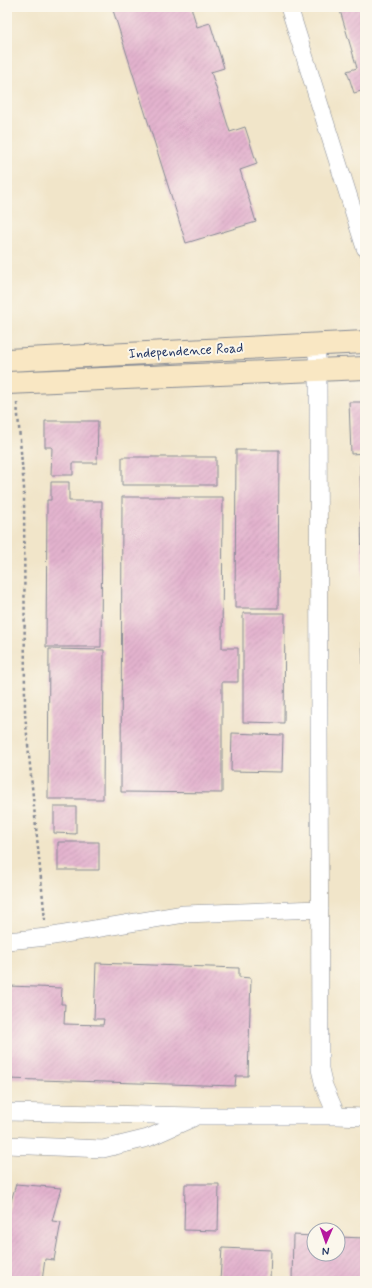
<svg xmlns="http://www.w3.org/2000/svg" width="372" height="1288" font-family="Mynerve,sans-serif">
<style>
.building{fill:url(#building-hatch)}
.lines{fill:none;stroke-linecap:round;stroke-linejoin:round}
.street-casing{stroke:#868a94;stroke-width:18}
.secondary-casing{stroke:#868a94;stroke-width:24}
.path{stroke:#868a94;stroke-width:2.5;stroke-dasharray:3 3;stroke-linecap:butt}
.street{stroke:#fff;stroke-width:17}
.secondary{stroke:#f9e7c3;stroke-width:22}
.labels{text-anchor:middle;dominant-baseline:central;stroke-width:4;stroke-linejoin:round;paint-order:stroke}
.street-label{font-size:14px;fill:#1b2f5e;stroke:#fbf7ec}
</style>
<defs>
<pattern id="building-hatch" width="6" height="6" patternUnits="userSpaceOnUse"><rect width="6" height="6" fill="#e3b2ce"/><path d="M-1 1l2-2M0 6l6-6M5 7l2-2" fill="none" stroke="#c299b3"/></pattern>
</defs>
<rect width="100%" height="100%" fill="#fbf7ec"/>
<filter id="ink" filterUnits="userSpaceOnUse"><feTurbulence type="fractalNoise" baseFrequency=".025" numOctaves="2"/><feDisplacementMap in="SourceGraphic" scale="8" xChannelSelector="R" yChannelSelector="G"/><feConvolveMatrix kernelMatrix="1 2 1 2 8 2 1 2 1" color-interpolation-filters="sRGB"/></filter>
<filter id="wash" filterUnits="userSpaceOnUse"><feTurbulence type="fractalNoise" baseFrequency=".012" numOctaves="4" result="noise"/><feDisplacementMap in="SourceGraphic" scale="16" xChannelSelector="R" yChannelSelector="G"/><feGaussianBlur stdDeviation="0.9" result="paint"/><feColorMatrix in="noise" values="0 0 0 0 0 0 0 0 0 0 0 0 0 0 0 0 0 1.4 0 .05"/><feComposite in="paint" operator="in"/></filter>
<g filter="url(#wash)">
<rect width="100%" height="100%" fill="#f1e5c9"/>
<g id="blocks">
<path class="building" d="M112 7H191L197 27 210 23 224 68 211 72 230 132 245 127 257 164 240 170 256 222 186 243Z
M339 7H365V90L354 93 347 71 357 68Z
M349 402H365V453L351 454Z
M45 421H98L97 463H73V475H51L52 447H45Z
M236 450H279L278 608H235Z
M122 457H216V485H122Z
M360 465H365V614H363Z
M51 482H69V501H102L101 647H46L47 500H51Z
M122 497H223L222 648H238V682H222V793L121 792Z
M243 613H285L284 723 243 722Z
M362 638H365V711H364Z
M49 649 104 650 103 799H48Z
M232 733 283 735 282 772 231 771Z
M54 807H76V834L54 833Z
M58 842H99V870H58Z
M96 963 239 968V977L251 978 248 1076H236L235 1086 7 1079V1004H8L9 986 62 988 61 1004H65L64 1024 103 1025 104 1019H94Z
M16 1184 61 1188 52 1221 61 1222 54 1260 45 1259 42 1281H7V1215Z
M185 1184H219L218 1231 184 1230Z
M293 1235 314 1236V1254H338V1237L365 1238V1281H292Z
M222 1248 271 1250 270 1281H220Z"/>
</g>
</g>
<g filter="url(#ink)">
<use href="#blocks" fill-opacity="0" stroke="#868a94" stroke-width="1"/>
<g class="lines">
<g class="street-casing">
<path id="street" d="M289 7 365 248
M316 344 318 369 320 1069 324 1086 337 1116
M7 941 47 937 184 914 320 909
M7 1112 197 1116H337L365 1117
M7 1145 103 1149 148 1138 193 1118"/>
</g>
<g class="secondary-casing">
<path id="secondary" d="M7 360 365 342
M7 383 365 368"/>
</g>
<path class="path" d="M17 403 24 488 25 714 45 920"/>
<use href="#street" class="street"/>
<use href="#secondary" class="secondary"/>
</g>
</g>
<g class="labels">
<g class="street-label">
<text transform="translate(186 351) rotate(-3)">Independence Road</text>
</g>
</g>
<rect width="372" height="1288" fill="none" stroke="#fbf7ec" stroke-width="24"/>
<g transform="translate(326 1242) rotate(182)"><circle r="19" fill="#fbf7ec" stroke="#a1a7b3"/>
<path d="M0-3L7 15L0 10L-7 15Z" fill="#b5179e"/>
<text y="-6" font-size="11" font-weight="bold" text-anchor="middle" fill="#1b2f5e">N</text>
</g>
</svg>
